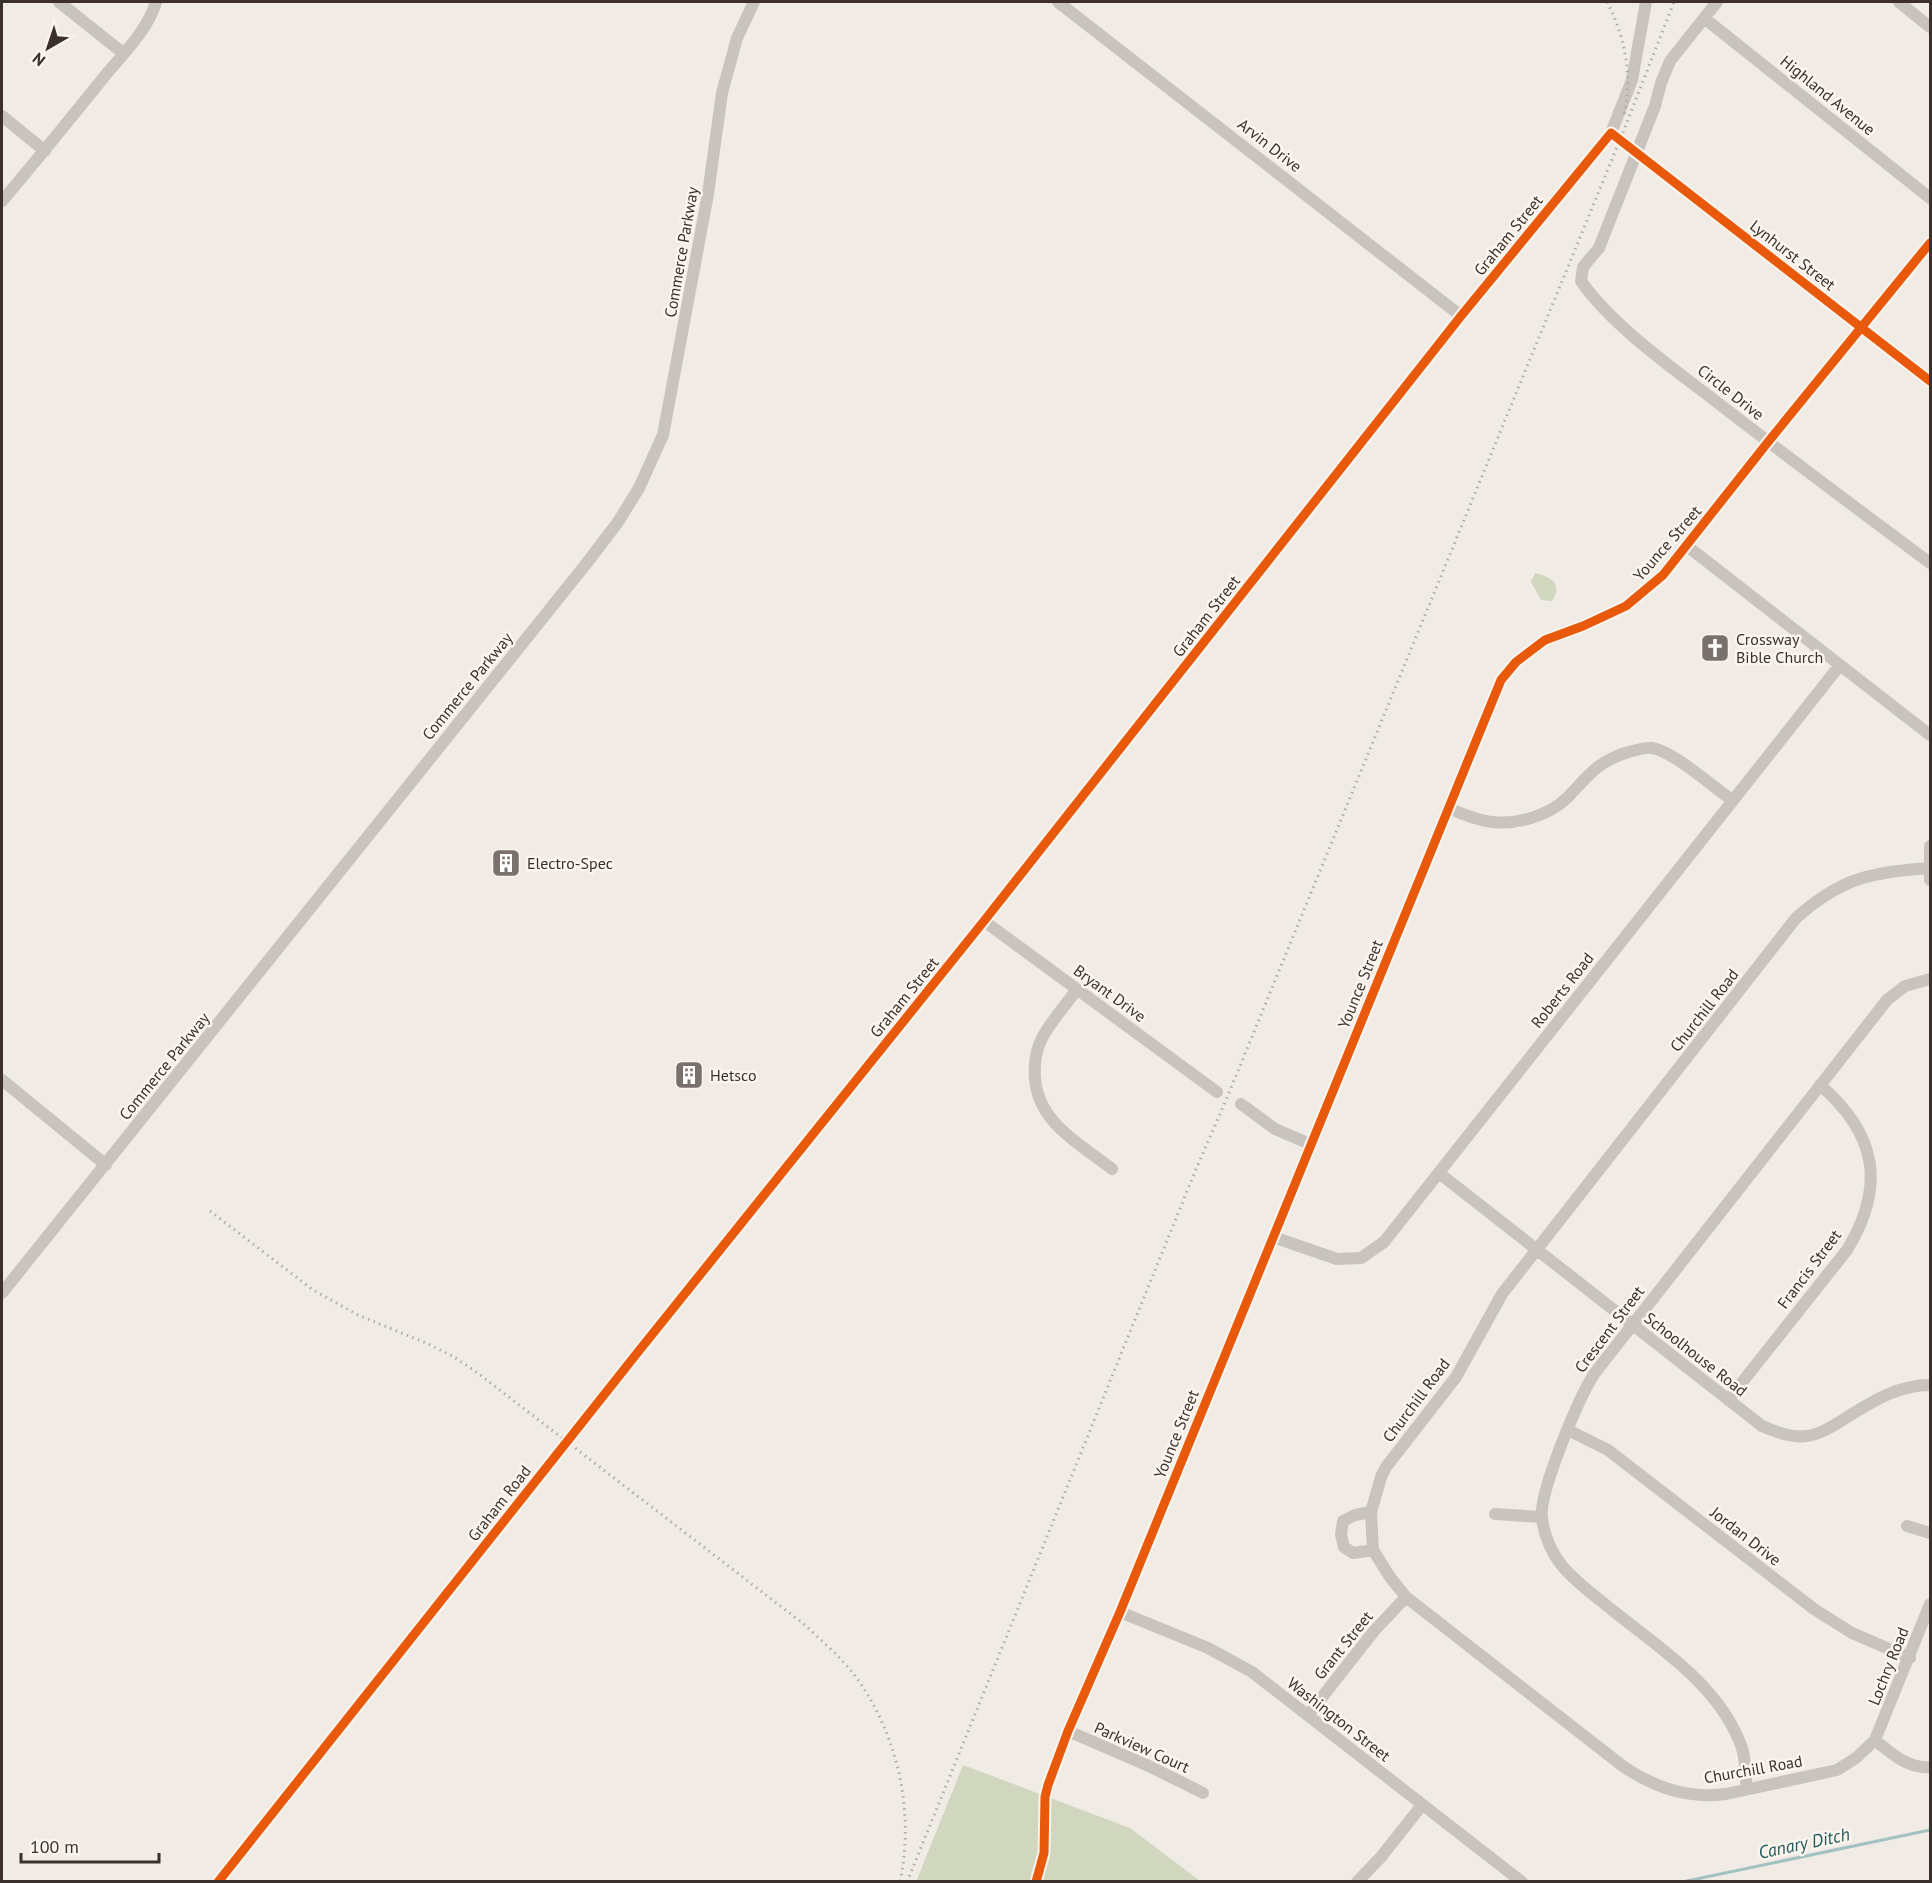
<svg xmlns="http://www.w3.org/2000/svg" width="1932" height="1883" font-family="'PT Sans',sans-serif">
<style>
.green{fill:#d1d6bf}
.lines{fill:none;stroke-linecap:round;stroke-linejoin:round}
.stream{stroke:#a1c2c1;stroke-width:3}
.minor{stroke:#c9c3be;stroke-width:12}
.rail{stroke:#b1aca8;stroke-width:3;stroke-dasharray:1.5 4.5;stroke-linecap:butt}
.cycleway-casing{stroke:#fbf5ee;stroke-width:13}
.cycleway{stroke:#e8590c;stroke-width:9}
.labels{text-anchor:middle;dominant-baseline:central;stroke-width:5;stroke-linejoin:round;paint-order:stroke}
.street-label{font-size:16px;fill:#3b302b;stroke:#fbf5ee}
.poi-label{font-size:16px;fill:#3b302b;stroke:#fbf5ee;text-anchor:start}
.water-label{font-size:18px;font-style:italic;fill:#1f5a5e;stroke:#fbf5ee}
</style>
<rect width="100%" height="100%" fill="#f0ebe5"/>
<path class="green" d="M1535 573C1551 577 1563 583 1552 601L1541 600 1531 582Z
M963 1765 1130 1828 1200 1881 916 1882Z"/>
<g class="lines">
<path class="stream" d="M1682 1882 1930 1830"/>
<path class="minor" d="M59 2 123 53
M1058 2 1461 316
M1717 2 1670 61 1661 83 1655 106 1599 248 1583 267 1581 281C1610 323 1668 365 1709 396 1782 453 1856 508 1930 563
M1899 2 1930 27
M1704 18 1930 198
M2 116 45 151
M1611 133 1632 80 1646 2
M2 201C37 160 70 119 104 77 122 55 148 30 156 2
M1687 546 1930 735
M1448 808C1462 814 1477 820 1492 822 1518 825 1550 815 1568 797 1588 776 1596 763 1625 753 1633 751 1644 747 1652 748 1673 751 1713 787 1732 800
M1930 846V880
M1929 868C1871 872 1841 878 1796 918L1502 1294 1456 1377 1386 1467 1381 1477 1371 1512 1373 1550 1390 1577 1406 1597 1624 1767C1656 1788 1688 1799 1726 1794L1837 1770 1856 1758 1875 1740 1930 1604
M984 921 1217 1092
M1077 989C1066 1005 1051 1021 1042 1038 1036 1050 1034 1065 1035 1078 1038 1123 1080 1144 1112 1169
M2 1080 106 1165
M1241 1104 1275 1129 1310 1144
M1439 1173 1762 1426C1776 1432 1791 1438 1807 1436 1822 1434 1836 1424 1849 1416 1875 1400 1899 1385 1930 1385
M1273 1237 1337 1259 1361 1258 1384 1242 1840 665
M2 1293 586 564 618 522 639 488 663 435 708 194 722 93 737 38 754 2
M1728 1400 1847 1250C1886 1186 1877 1134 1820 1085
M1568 1430 1608 1450 1814 1609 1852 1633 1910 1658
M1371 1512 1355 1515 1343 1521 1341 1535 1344 1547 1353 1553 1373 1550
M1495 1514 1541 1517
M1907 1526 1930 1533
M1120 1612 1208 1648 1252 1672 1522 1882
M1308 1715 1374 1631 1406 1597
M1068 1731 1151 1767 1203 1793
M1875 1740C1891 1753 1908 1769 1930 1767
M1747 1789C1745 1776 1746 1760 1742 1748 1721 1687 1660 1648 1612 1610 1579 1582 1549 1566 1542 1519 1538 1493 1579 1398 1594 1374L1887 1000 1905 986 1930 979
M218 1882 638 1352 984 921 1461 316 1611 133 1930 381
M1036 1882 1044 1853 1045 1797 1048 1785 1068 1731 1120 1612 1501 680 1516 662 1545 640 1583 626 1626 606 1663 575 1768 442 1930 243
M1357 1882 1381 1857 1422 1805"/>
<path class="rail" d="M1607 2C1625 36 1633 77 1624 115
M210 1211 313 1290 358 1315 426 1343 452 1356 475 1371 805 1625C826 1645 849 1664 864 1689 900 1745 914 1816 900 1882
M907 1882 1194 1174 1226 1100 1620 140 1674 2"/>
<g class="cycleway-casing">
<path id="cycleway" d="M218 1882 638 1352 984 921 1461 316 1611 133 1930 381
M1036 1882 1044 1853 1045 1797 1048 1785 1068 1731 1120 1612 1501 680 1516 662 1545 640 1583 626 1626 606 1663 575 1768 442 1930 243"/>
</g>
<use href="#cycleway" class="cycleway"/>
</g>
<defs>
<g id="church-square" transform="scale(1.5)"><rect x="-9" y="-9" width="18" height="18" rx="4" fill="#7a716c" stroke="#fbf5ee"/><path d="M-1.2-6h2.4v3.5h3.3v2.4h-3.3V6h-2.4V-.1h-3.3v-2.4h3.3Z" fill="#fff"/></g>
<g id="building-square" transform="scale(1.5)"><rect x="-9" y="-9" width="18" height="18" rx="4" fill="#7a716c" stroke="#fbf5ee"/><path d="M-4-6H4V6H1V3H-1V6H-4ZM-2.5-4.3h1.7v1.8h-1.7ZM.8-4.3h1.7v1.8H.8ZM-2.5-1h1.7V.8h-1.7ZM.8-1h1.7V.8H.8Z" fill="#fff"/></g>
</defs>
<g fill-rule="evenodd">
<use href="#church-square" x="1715" y="648"/>
<use href="#building-square" x="506" y="863"/>
<use href="#building-square" x="689" y="1075"/>
</g>
<g class="labels">
<g class="street-label">
<text transform="translate(1828 95) rotate(39)">Highland Avenue</text>
<text transform="translate(1270 145) rotate(38)">Arvin Drive</text>
<text transform="translate(1508 235) rotate(-51)">Graham Street</text>
<text transform="translate(681 252) rotate(-80)">Commerce Parkway</text>
<text transform="translate(1793 255) rotate(38)">Lynhurst Street</text>
<text transform="translate(1731 392) rotate(38)">Circle Drive</text>
<text transform="translate(1667 543) rotate(-49)">Younce Street</text>
<text transform="translate(1206 616) rotate(-52)">Graham Street</text>
<text transform="translate(467 686) rotate(-51)">Commerce Parkway</text>
<text transform="translate(1360 984) rotate(-68)">Younce Street</text>
<text transform="translate(1562 990) rotate(-52)">Roberts Road</text>
<text transform="translate(1110 993) rotate(36)">Bryant Drive</text>
<text transform="translate(904 997) rotate(-51)">Graham Street</text>
<text transform="translate(1704 1010) rotate(-52)">Churchill Road</text>
<text transform="translate(164 1066) rotate(-51)">Commerce Parkway</text>
<text transform="translate(1809 1269) rotate(-53)">Francis Street</text>
<text transform="translate(1609 1329) rotate(-53)">Crescent Street</text>
<text transform="translate(1696 1354) rotate(38)">Schoolhouse Road</text>
<text transform="translate(1416 1400) rotate(-53)">Churchill Road</text>
<text transform="translate(1176 1434) rotate(-68)">Younce Street</text>
<text transform="translate(499 1503) rotate(-52)">Graham Road</text>
<text transform="translate(1746 1536) rotate(38)">Jordan Drive</text>
<text transform="translate(1343 1645) rotate(-51)">Grant Street</text>
<text transform="translate(1888 1666) rotate(-68)">Lochry Road</text>
<text transform="translate(1339 1719) rotate(38)">Washington Street</text>
<text transform="translate(1142 1747) rotate(24)">Parkview Court</text>
<text transform="translate(1753 1769) rotate(-10)">Churchill Road</text>
</g>
<g class="poi-label">
<text x="1736" y="639">Crossway<tspan x="1736" dy="18">Bible Church</tspan></text>
<text x="527" y="863">Electro-Spec</text>
<text x="710" y="1075">Hetsco</text>
</g>
<g class="water-label">
<text transform="translate(1804 1843) rotate(-12)">Canary Ditch</text>
</g>
</g>
<rect width="1932" height="1883" fill="none" stroke="#3b302b" stroke-width="6"/>
<g transform="translate(48 48) rotate(219)" stroke="#fbf5ee" stroke-width="4.5" paint-order="stroke">
<path d="M0-4.5L10 22L0 15L-10 22Z" fill="#3b302b"/>
<text y="-9" font-size="16" font-weight="bold" text-anchor="middle" fill="#3b302b">N</text>
</g>
<path d="M21 1853v9h138v-9" fill="none" stroke="#3b302b" stroke-width="3"/>
<text x="30" y="1853" font-size="18" fill="#3b302b" stroke="#fbf5ee" stroke-width="4.5" paint-order="stroke">100 m</text>
</svg>
